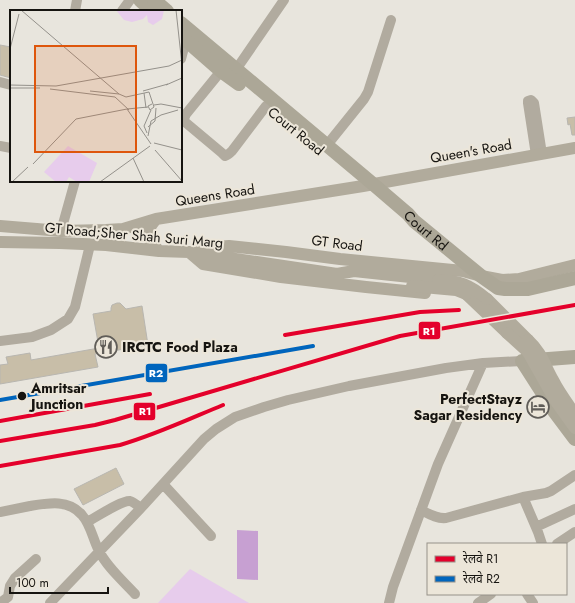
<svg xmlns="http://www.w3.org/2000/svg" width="575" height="603" font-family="Jost,'Noto Sans Devanagari',sans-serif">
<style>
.green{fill:#e7ccec}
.water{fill:#c7a0d2}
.building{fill:#c8bea8;stroke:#b8b6b0}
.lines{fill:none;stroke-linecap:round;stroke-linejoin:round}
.minor{stroke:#b1ab9f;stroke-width:10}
.major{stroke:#b1ab9c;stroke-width:12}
.highway{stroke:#aca797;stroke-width:14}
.major-bridge{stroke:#b1ab9c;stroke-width:12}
.rail-1-casing{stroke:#ece6d9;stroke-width:7}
.rail-2-casing{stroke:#ece6d9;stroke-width:7}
.rail-1{stroke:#e4002b;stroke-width:4}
.rail-2{stroke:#0065bd;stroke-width:4}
.stop-dot{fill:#161410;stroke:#ece6d9;stroke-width:1.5}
.labels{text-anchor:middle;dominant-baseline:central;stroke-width:4;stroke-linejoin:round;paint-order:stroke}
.street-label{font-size:14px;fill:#161410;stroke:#ece6d9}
.poi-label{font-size:14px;font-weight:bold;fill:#161410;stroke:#ece6d9;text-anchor:start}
.stop-label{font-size:14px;font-weight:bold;fill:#161410;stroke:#ece6d9;text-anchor:start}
.inset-road{fill:none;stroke:#94918b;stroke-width:1}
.view{fill:#de560c;fill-opacity:0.15;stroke:#de560c;stroke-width:2}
.inset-edge{fill:none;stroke:#161410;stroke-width:2}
.line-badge{stroke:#ece6d9;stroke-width:1.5}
.badge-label{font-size:11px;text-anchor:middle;font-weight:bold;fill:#fff}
</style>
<rect width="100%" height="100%" fill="#e8e5dd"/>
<path class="green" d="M190 569 249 603H158Z"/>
<path class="water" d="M237 530 258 531V580L237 579Z"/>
<path class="building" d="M0 45 11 47V78L0 75Z
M575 117V135H572L570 124 568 125 567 118Z
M117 303H120L126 309 142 306 148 345 95 354 98 367 0 384V365L8 364 6 357 30 353 31 360 99 348 93 314 111 311V308L112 305Z
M116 468 124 484 83 505 74 489Z"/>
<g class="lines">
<path class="minor" d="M75 11 77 0
M122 11 130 0
M181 59 186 40
M221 71 186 114 184 119 185 122 222 153 225 156C228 155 230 153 232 151L266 106
M233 74 284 0
M0 82 11 85
M327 145 364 99 368 92 391 20
M0 146 11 148
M536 155 528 103V101L531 100 534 103 542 154
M61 231 75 181
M0 341 32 337 51 330 68 319 75 307 90 245
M163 484 211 536
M523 497 538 532 542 544
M421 510C429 514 437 519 446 518L523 497 546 493 551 491 575 475
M0 512C10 510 20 508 30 506 48 503 69 499 82 515 91 525 93 540 99 551 107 567 123 581 135 594
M87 522C95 518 122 500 130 501 134 502 138 506 141 508
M536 527 575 509
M557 544 575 532
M527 594 533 603
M0 603 8 597 10 586 15 578 36 559
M50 603 141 508 204 439 216 429 235 417 264 407 288 400 349 386 446 368 483 363 522 361
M389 603 393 587 438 464 483 363
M478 603 491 594"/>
<path class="major" d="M156 219C143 235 146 237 159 251
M0 226 61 231 106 230 123 229 156 219 363 186 575 148
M0 242 60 243 106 245 159 251 189 252 337 274 354 271 438 280
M201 250 217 247 229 246 286 252 340 259 463 271 481 276 502 280 519 279 575 265
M189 252 203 264 281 277 366 287 425 293
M466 294 507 333
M487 299 528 340"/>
<g class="highway">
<path d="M140 0 152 11"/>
<path d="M154 0 167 11"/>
<path id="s1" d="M181 23 373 184 408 214 414 221 481 276 498 288 505 289H528L575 278"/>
<path d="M181 36 221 71 239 84"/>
<path d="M575 357 522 361 554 411 575 439"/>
</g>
<path class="major-bridge" d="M438 280C460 281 469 284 487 299
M412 286 456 290 466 294
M507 333 528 352 555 400 575 428
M528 340C542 353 544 364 553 380 559 392 567 403 575 414"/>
<g class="rail-1-casing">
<path id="rail-1" d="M285 335 420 312 459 310
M0 421 150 394
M0 441 95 425 115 420 400 336 575 305
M0 466 120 445C155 435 189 419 223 405"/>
</g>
<g class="rail-2-casing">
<path id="rail-2" d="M0 400 313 346"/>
</g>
<use href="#rail-1" class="rail-1"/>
<use href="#rail-2" class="rail-2"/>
</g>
<defs>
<g id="restaurant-ring" transform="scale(1.15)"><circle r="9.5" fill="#ece6d9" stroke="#605d58" stroke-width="1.5"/><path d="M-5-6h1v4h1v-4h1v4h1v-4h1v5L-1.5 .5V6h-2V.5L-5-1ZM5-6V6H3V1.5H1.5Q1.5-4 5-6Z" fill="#605d58"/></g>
<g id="hotel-ring" transform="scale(1.15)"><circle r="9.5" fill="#ece6d9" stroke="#605d58" stroke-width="1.5"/><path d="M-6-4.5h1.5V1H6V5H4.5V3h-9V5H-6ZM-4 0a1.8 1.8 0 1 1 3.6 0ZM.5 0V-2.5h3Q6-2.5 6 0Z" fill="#605d58"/></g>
</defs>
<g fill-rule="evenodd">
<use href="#restaurant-ring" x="106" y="347"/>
<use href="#hotel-ring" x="538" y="407"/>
</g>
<circle class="stop-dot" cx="22" cy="396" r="5"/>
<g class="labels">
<g class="street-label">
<text transform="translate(296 131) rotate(39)">Court Road</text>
<text transform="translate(471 151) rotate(-10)">Queen's Road</text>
<text transform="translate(215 195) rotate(-9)">Queens Road</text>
<text stroke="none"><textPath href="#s1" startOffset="321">Court Rd</textPath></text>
<text transform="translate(134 235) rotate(5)">GT Road;Sher Shah Suri Marg</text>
<text transform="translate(337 243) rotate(7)">GT Road</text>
</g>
<g class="poi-label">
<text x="122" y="347">IRCTC Food Plaza</text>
<text x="522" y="399" text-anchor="end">PerfectStayz<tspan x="522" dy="16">Sagar Residency</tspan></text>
</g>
<g class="stop-label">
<text x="31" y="388">Amritsar<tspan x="31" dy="16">Junction</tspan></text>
</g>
</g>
<g transform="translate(10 10)">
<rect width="172" height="172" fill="#e8e5dd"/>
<path d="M106 0H154L152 9 143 15 138 12 137 5 133 9 122 12 114 10ZM58 136 87 153 79 172H67L59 167 56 172H46L34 162Z" fill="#e7ccec"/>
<path class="inset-road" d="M11 0 109 84 116 87 139 82 144 97 140 100 138 96 142 94M166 0 172 55M0 39 9 4M0 75 46 76 159 56 172 50M156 75 172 68M0 78H30M40 79 105 87 119 100M80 81 109 84M133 81 158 74M134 83 136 98M144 95 151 94 172 98M138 97 117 99 141 134M138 117 145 111 146 98M137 123 134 116 141 100M138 126 141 111 151 105 168 100M144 133 172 140M145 140 172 171M123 148 134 172M23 154 66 109 117 99M2 172 18 157M90 172 140 136"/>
<path class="view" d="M25 36H126V142H25Z"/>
<rect width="172" height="172" class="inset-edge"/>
</g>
<g class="line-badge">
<rect x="418" y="321" width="23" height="19" rx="4" fill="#e4002b"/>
<rect x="145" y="363" width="23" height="20" rx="4" fill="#0065bd"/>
<rect x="133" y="402" width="23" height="19" rx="4" fill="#e4002b"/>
</g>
<g class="badge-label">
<text x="429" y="335">R1</text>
<text x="156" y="377">R2</text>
<text x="145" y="415">R1</text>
</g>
<rect x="427" y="543" width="140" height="52" fill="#ece6d9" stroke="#969289"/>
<rect x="435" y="556" width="20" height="6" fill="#e4002b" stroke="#969289"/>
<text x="463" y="563" font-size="12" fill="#161410">रेलवे R1</text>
<rect x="435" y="576" width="20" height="6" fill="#0065bd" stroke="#969289"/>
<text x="463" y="583" font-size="12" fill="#161410">रेलवे R2</text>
<path d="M10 587v6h98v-6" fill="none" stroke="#161410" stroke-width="2"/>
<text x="16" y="587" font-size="12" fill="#161410" stroke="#ece6d9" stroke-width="3" paint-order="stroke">100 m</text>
</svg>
